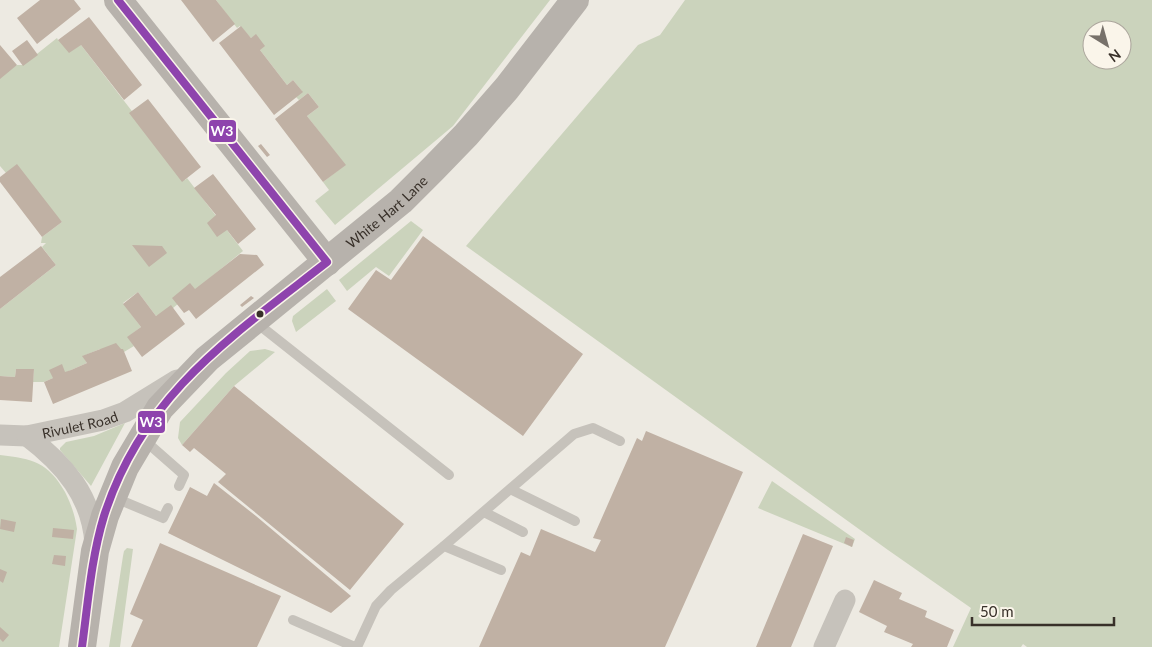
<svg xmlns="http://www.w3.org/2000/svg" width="1152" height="647" font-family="Lato,sans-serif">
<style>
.green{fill:#cbd3bc;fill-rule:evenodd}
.building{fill:#c0b1a4}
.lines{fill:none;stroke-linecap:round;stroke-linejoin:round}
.lane{stroke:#c6c2bb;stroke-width:10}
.street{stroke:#c6c2bb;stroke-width:21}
.secondary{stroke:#b7b2ac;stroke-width:28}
.bus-1-casing{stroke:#faf5ea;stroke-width:11}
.bus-1{stroke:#8e44ad;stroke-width:8}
.bus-dot{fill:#383029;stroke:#faf5ea;stroke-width:2}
.labels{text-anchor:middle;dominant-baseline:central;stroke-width:5;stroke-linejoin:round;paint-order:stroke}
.street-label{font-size:14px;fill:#383029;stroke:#faf5ea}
.line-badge{stroke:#faf5ea;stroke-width:2}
.badge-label{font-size:14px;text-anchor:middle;font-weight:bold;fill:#fff}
</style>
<rect width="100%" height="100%" fill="#edeae2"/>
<path class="green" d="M216 0H550L453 126 335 225 315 201 329 190 323 182 345 165 307 116 319 107 308 93 299 100 296 97 302 91 293 80 287 85 260 50 256 35 251 38 240 26 237 28Z
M685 0H1152V647H1027L1023 644 1021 647H953L971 608 888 550 466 246 638 45 660 35ZM1092 30H1122V60H1092Z
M57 38 58 40 81 45 185 180 187 178 243 251 173 308 156 316 138 292 123 303 141 327 128 337 134 346 124 352 100 349 83 356 87 363 44 382H33L34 369H16L15 377 0 376V309L56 265 42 247 46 243H41L42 237 62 222 6 173 0 166V76L17 65H23Z
M411 221 423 230 389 276 376 267 347 291 339 280Z
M327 289 336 301 296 332 292 321 293 316Z
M265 349 275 352 234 386 182 445 178 438 180 422 226 373 250 351Z
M125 423 91 486 60 450V448L66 442 94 436Z
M0 455C33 459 48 462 65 492 71 504 75 515 77 529L59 647H0Z
M772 481 855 539 852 547 758 508Z
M127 548 133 549 120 647H109L123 556 124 551Z"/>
<path class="building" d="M40 0H74L81 9 37 44 17 18Z
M181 0H216L235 24 213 42Z
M89 17 142 85 124 100 81 45 69 53 58 40Z
M241 26 251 38 256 34 265 46 260 50 287 85 293 80 303 92 274 115 219 43Z
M27 40 38 55 23 66 12 51Z
M0 45 17 65 0 79Z
M308 93 319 107 307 116 346 165 323 182 275 119Z
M148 99 201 167 182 182 129 113Z
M261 144 270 155 267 157 258 146Z
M17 164 62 222 42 237 0 182V177Z
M213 174 256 229 238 244 227 230 217 237 207 223 216 215 194 188Z
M423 236 583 354 523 436 348 309 376 270 391 280Z
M132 245 162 246 167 253 149 267Z
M41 246 56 265 0 309V277Z
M240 254 257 255 264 265 196 319 189 310 184 313 172 298 190 283 195 289Z
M138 292 156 316 171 305 185 324 142 357 127 337 141 327 123 304Z
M251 296 254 298 242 307 240 305Z
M116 343 121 349H123L132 371 53 404 44 382 53 378 49 370 62 364 65 372 71 370 87 363 82 356Z
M16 369H34L32 402 0 400V376L15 377Z
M234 386 404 524 350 590 218 482 226 474 194 448 190 452 182 445Z
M646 431 743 472 665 647H479L521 552 530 556 541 529 595 552 601 540 593 538 637 438 642 441Z
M214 483 256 516 351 596 331 613 168 533 190 487 207 496Z
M1 519 16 522 14 532 0 529Z
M53 528 74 530 73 539 52 537Z
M803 534 833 546 791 647H756Z
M846 537 854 540 852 547 844 543Z
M160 543 281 596 257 647H131L143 620 130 614Z
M54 555 66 556 65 566 52 564Z
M0 569 7 572 3 583 0 581Z
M874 580 902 593 899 599 927 611 925 617 954 630 947 647H911L913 644 884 632 887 626 859 612Z
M0 627 9 635 3 642 0 639Z"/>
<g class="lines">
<path class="lane" d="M254 321 449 475
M143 439 184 475 179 486
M510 489 575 521
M113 497 163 518 168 508
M484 512 523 532
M444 546 501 570
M293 620 355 647
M357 647 376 606 391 590 444 546 574 434 593 428 620 441"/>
<g class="street">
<path id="s1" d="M0 435 27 436 103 420 125 412 177 380"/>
<path d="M27 436C64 464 92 496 95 544"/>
<path d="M824 647 845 600"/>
</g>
<g class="secondary">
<path d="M118 0 327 262"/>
<path id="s2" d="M82 647 95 551 105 516 125 467 160 408 207 359 401 201 433 169 466 135 507 88 575 0"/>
</g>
<g class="bus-1-casing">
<path id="bus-1" d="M118 0 327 262
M82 647C88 603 91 559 104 516 143 394 231 337 327 262"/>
</g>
<use href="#bus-1" class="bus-1"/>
</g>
<circle class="bus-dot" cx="260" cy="314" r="4.5"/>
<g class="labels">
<g class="street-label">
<text stroke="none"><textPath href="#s2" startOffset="555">White Hart Lane</textPath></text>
<text stroke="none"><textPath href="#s1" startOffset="81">Rivulet Road</textPath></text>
</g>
</g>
<g class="line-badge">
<rect x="208" y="119" width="29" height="24" rx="5" fill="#8e44ad"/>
<rect x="137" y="410" width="29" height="24" rx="5" fill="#8e44ad"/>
</g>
<g class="badge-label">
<text x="222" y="136">W3</text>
<text x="151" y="427">W3</text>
</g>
<g transform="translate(1107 45) rotate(143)"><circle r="24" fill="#faf5ea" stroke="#aca69d"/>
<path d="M0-4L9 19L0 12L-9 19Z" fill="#77716a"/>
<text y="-8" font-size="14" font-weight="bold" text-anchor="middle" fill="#383029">N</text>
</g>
<path d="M972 617v8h142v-8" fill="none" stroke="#383029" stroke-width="2.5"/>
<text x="980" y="617" font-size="15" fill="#383029" stroke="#faf5ea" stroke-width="4" paint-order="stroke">50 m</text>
</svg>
